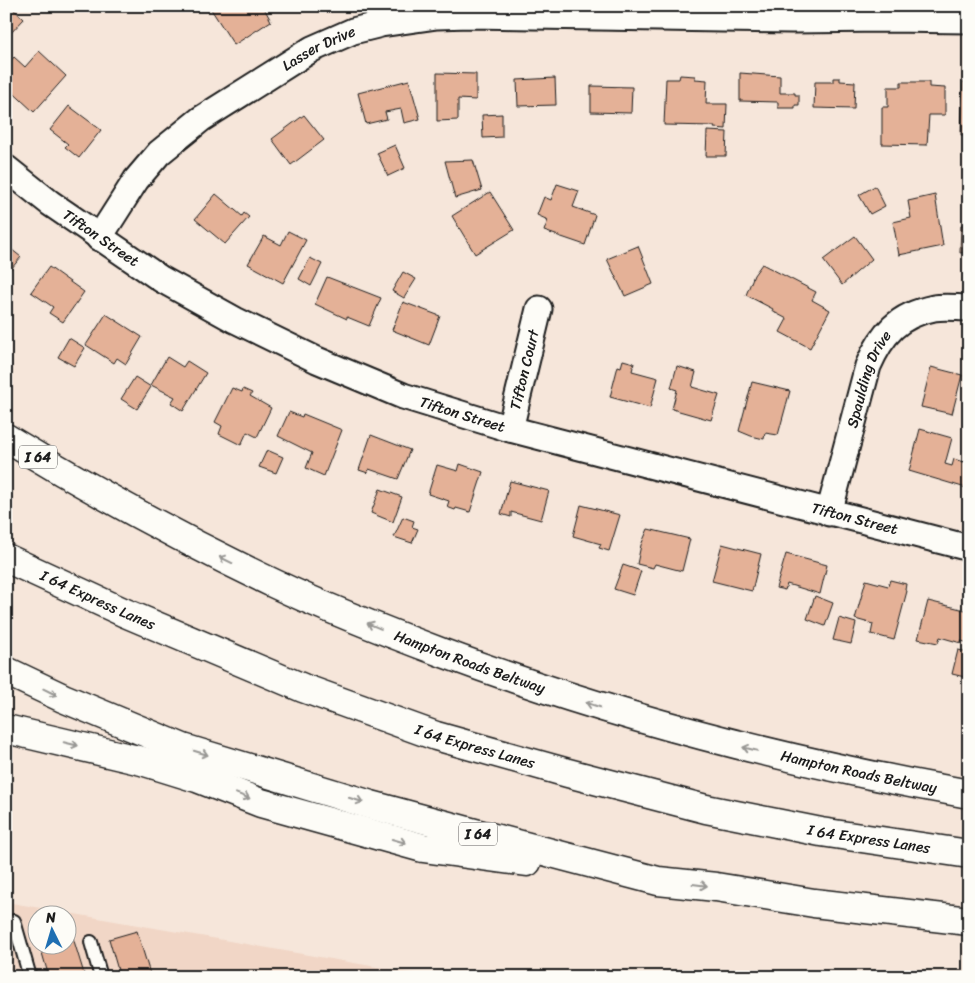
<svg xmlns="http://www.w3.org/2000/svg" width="975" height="983" font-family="Sriracha,sans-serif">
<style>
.built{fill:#f1d6c6;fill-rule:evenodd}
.building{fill:#e4b197;stroke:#1c1c1c}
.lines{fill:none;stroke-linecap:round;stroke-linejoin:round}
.service-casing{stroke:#1c1c1c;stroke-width:16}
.minor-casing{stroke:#1c1c1c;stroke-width:29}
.motorway-casing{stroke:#1c1c1c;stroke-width:31}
.service{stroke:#fdfcf7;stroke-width:12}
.minor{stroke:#fdfcf7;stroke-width:25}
.motorway{stroke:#fdfcf7;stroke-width:28}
.oneway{stroke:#989794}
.labels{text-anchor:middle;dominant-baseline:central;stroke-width:5;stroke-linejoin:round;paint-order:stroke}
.shield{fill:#fdfcf7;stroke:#605f5e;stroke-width:1}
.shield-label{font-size:14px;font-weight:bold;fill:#1c1c1c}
.street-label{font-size:15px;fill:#1c1c1c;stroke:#fdfcf7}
</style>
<rect width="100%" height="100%" fill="#f6e6da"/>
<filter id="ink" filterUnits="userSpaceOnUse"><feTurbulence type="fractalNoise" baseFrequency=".02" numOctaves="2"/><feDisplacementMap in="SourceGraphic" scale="10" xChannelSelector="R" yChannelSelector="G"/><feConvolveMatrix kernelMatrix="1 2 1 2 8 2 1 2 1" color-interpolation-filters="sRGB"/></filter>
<g filter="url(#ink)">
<path class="built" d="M6 902 434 977H6ZM38 916H68V946H38Z"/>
<path class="building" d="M6 6H10L24 19 9 35 6 32Z
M209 6H263L271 21 234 45Z
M39 51 66 76 34 112 6 86V66L14 57 25 67Z
M437 73 476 74V100L458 99V120L437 121Z
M740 73 780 76V93H795V95H799V105H795V108H778V102L740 101Z
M680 75 695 76V79L707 80 706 104H727L726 129 714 128 715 126 664 125 666 79H679Z
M555 78 556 105 518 106 517 80Z
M833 78H840V81L855 82 854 109 814 108 815 82H833Z
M409 80 420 119 404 123 401 109 385 112 387 119 366 124 358 93Z
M901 82H929V87L945 88V115H929L927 145 882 144V107H888V87H901Z
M963 82H969V135H961Z
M591 86 632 87 631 113 591 112Z
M69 106 101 130 79 158 65 147 68 144 50 130Z
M502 114V137L483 138 482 115Z
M304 115 324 140 291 165 272 139Z
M707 131 727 132 726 156H706Z
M395 145 405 168 388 176 377 153Z
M473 160 482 190 455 198 445 161Z
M557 184 579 191 573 207 595 215 585 245 544 231 548 220 537 215 544 197 551 200Z
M875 186 885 206 870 214 859 195Z
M490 192 514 230 475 254 452 216Z
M216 194 242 216 244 213 249 217 225 244 195 219Z
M935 195 943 246 899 255 893 222 911 218 908 201Z
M961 225H969V252L960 253Z
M288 231 306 240 283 283 248 264 264 236 281 245Z
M855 236 872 259 842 285 823 260Z
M6 245 21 257 6 275Z
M638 246 653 284 625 296 607 259Z
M310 258 322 264 311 286 299 279Z
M762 264 816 292 812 300 830 310 810 348 780 332 787 319 772 311 773 309 746 295 754 275Z
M49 267 84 292 63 322 49 313 53 307 31 292Z
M403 272 416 279 404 298 392 291Z
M327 277 381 298 369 326 347 317V319L315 304Z
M403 302 440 316 429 345 392 330Z
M106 314 142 337 126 364 117 358 114 363 86 345Z
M69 338 85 348 74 366 58 357Z
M167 357 183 367 187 361 206 373 183 411 171 403 175 397 151 385Z
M623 360 634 363 632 371 658 378 650 408 610 397 618 366 621 367Z
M677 366 696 372 692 387 719 395 711 420 672 409 677 390 671 388Z
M931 367 962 375 952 414 921 407Z
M135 377 151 387 137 409 121 399Z
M752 382 790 391 778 435 765 433 764 439 751 436 739 431Z
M232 388 242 392 243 389 252 393 250 396 271 408 257 437 247 432 241 445 219 434 222 426 215 422Z
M289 412 302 417 303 414 342 430 324 476 306 468 312 453 278 436Z
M920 429 952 438 945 464 952 466 954 459 969 464V476L966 488 909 471Z
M371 435 410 450 398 479 369 469 368 473 359 470Z
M267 450 283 457 276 473 259 467Z
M460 464 483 472 470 512 456 508 455 510 447 507 449 501 428 494 437 465 458 471Z
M510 481 549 491 541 520 511 512V517L501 514Z
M380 489 402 497 393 522 371 513Z
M581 505 620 515 609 551 599 548 601 544 573 536Z
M403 517 414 521 412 527 418 529 412 543 394 537Z
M648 529 690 539 682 571 655 564 653 568 637 564 641 545Z
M722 544 761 554 752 591 712 581Z
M786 554 827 565 820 594 787 584 785 590 776 588Z
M623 565 641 571 633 595 614 589Z
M866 580 888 586 890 580 906 584 905 590 907 591 894 640 871 634 873 624 855 619Z
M815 596 833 603 825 626 807 619Z
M928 601 969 611V643L961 641V643L940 637 938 643 918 639Z
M839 618 856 623 851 644 833 640Z
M958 650 969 652V678L952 674Z
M70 928 85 977H49L40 946H68V929Z
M137 931 151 977H120L109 939Z
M6 957 12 977H6Z"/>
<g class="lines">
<g class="service-casing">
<path id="service" d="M14 921 30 977
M91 942 101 977"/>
</g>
<g class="minor-casing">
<g id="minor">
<path id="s1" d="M6 168 50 203 161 279 235 320 317 360 403 396 510 429 969 548"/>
<path id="s2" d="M99 238 136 180 159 153 201 119 312 49 353 31 381 24 437 16 469 15 792 20 886 19 969 20"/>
<path id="s3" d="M510 429 539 309"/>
<path id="s4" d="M829 513 868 366C882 334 898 315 934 308 945 306 958 308 969 308"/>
</g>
</g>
<g class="motorway-casing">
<g id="motorway">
<path id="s5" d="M6 438C93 491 183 540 275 584 330 610 387 632 443 653 614 717 789 762 969 794"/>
<path id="s6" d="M6 558 123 612 303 688 436 736 568 773 706 809 821 832 969 854"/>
<path d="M6 671 63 698 183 748 371 805 475 833 658 881 716 887 814 903 969 921"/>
<path d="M6 729 142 761 197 778 261 803 423 848 527 862"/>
</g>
</g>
<use href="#service" class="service"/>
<use href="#minor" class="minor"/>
<use href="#motorway" class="motorway"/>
</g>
<defs><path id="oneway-shaft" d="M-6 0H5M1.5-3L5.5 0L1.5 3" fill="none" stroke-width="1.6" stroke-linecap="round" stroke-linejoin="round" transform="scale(1.25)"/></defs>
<g class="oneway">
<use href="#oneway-shaft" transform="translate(226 560) rotate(-154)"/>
<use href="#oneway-shaft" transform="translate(374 626) rotate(-157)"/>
<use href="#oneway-shaft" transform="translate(50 692) rotate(26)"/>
<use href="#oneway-shaft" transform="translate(593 705) rotate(-162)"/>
<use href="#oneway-shaft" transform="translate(71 744) rotate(13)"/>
<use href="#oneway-shaft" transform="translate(750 749) rotate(-167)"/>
<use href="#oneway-shaft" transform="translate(201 753) rotate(17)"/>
<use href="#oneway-shaft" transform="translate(243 796) rotate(21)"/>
<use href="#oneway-shaft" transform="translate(356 800) rotate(17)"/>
<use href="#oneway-shaft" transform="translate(399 841) rotate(16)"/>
<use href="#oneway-shaft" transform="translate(700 885) rotate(7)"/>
</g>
</g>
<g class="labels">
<g class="shield">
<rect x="19" y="445.5" width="38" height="23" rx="4"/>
<rect x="459" y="822.5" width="38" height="23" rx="4"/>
</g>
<g class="shield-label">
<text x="38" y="457">I 64</text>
<text x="478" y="834">I 64</text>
</g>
<g class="street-label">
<text stroke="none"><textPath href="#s2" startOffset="296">Lasser Drive</textPath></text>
<text stroke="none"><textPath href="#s1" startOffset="118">Tifton Street</textPath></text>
<text stroke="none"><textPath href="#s3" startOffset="61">Tifton Court</textPath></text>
<text stroke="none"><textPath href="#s4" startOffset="140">Spaulding Drive</textPath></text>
<text stroke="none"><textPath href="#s1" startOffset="522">Tifton Street</textPath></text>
<text stroke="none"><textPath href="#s1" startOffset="928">Tifton Street</textPath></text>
<text stroke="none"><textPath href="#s6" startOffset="101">I 64 Express Lanes</textPath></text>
<text stroke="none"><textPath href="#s5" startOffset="516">Hampton Roads Beltway</textPath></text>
<text stroke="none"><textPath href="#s6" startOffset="506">I 64 Express Lanes</textPath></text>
<text stroke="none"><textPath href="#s5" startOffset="921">Hampton Roads Beltway</textPath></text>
<text stroke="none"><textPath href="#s6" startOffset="911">I 64 Express Lanes</textPath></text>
</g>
</g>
<rect width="975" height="983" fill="none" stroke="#fdfcf7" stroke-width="25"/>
<rect x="12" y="12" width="950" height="958" fill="none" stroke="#1c1c1c" stroke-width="2" filter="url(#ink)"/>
<g transform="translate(52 930) rotate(355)"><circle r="24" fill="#fdfcf7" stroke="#a3a29f"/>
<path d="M0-4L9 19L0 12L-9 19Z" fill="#1f6fb2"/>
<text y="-8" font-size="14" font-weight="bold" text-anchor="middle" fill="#1c1c1c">N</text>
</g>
</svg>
